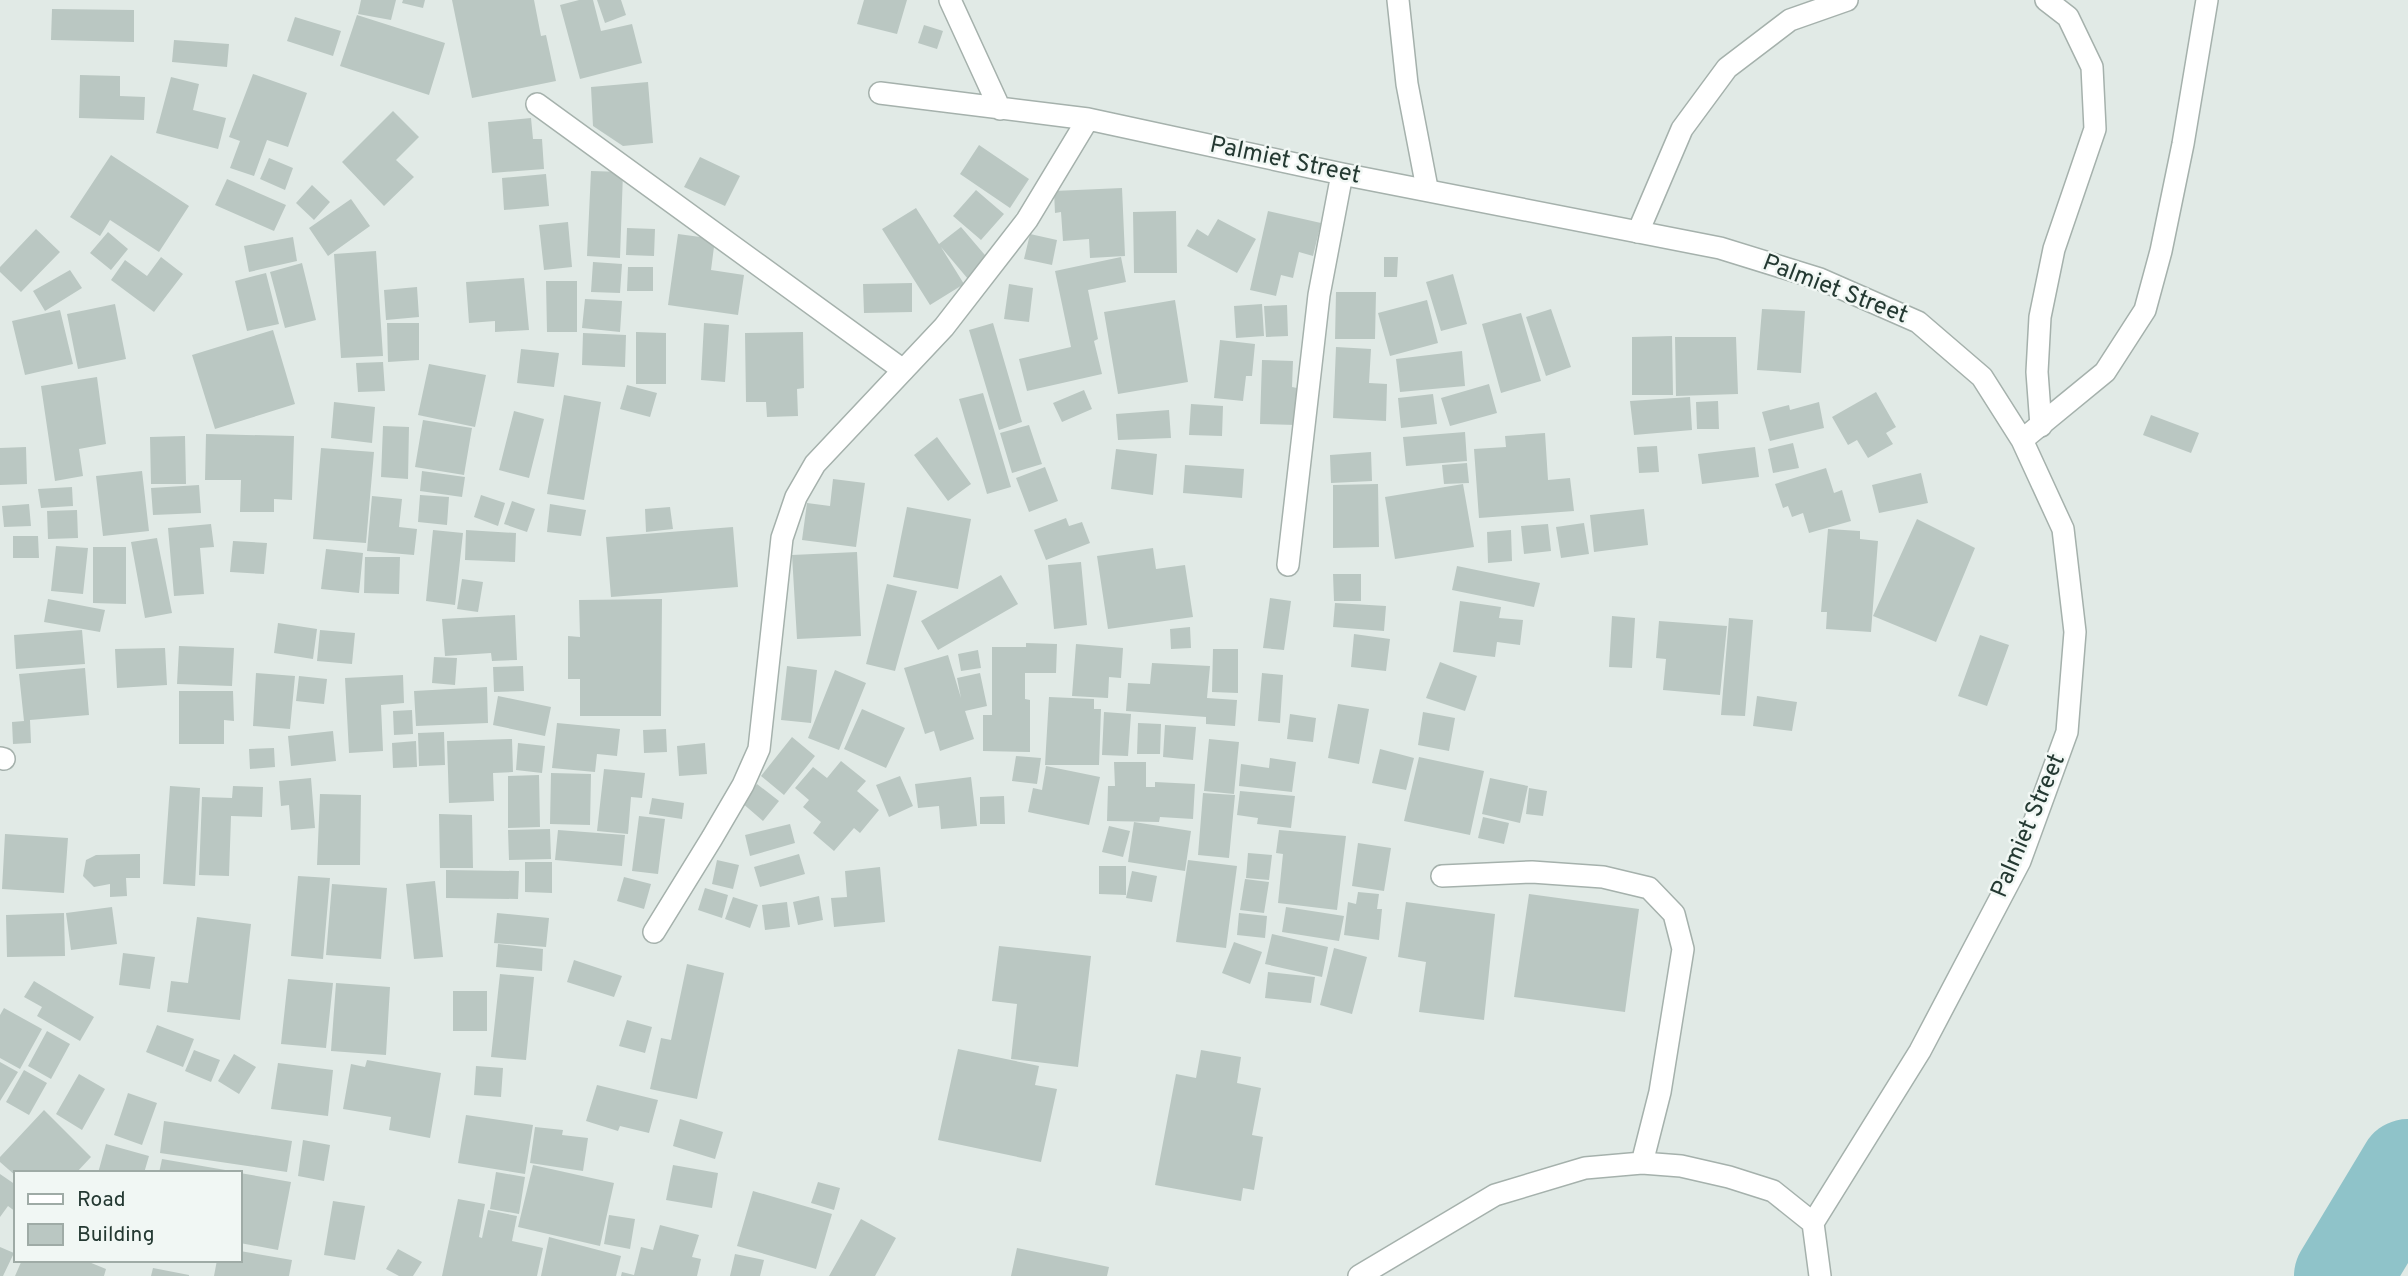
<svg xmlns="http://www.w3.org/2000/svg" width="2408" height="1276" font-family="Overpass,sans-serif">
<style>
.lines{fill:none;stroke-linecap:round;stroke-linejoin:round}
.river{stroke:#8fc3c9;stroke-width:98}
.building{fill:#bac7c2}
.service-casing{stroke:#a5b1ac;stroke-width:24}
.minor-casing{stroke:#a5b1ac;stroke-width:24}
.service{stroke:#fff;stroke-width:21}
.minor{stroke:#fff;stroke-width:21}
.labels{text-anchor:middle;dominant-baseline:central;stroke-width:5;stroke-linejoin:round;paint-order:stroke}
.street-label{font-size:24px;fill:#243932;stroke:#f1f7f4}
</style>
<rect width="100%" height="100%" fill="#e1eae6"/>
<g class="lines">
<path class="river" d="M2343 1276 2408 1168"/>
</g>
<path class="building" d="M361 0H396L391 20 358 14Z
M403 0H425L423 8 402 3Z
M452 0H534L541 36 546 35 556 81 472 98Z
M579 0H593L601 31 632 24 642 63 580 79 560 5Z
M597 0H621L626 15 605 23Z
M864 0H907L897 34 857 24Z
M52 9 134 10V42L51 40Z
M357 15 445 43 429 95 340 66Z
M295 17 341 31 333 56 287 41Z
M924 25 943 31 937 49 918 43Z
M174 40 229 44 227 67 172 62Z
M253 74 307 93 288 147 267 140 254 176 230 168 240 141 229 137Z
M80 75 120 76V96L145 97 144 120 79 118Z
M171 77 199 84 193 110 226 118 218 149 156 133Z
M648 82 653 143 623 146 593 126 591 87Z
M393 111 419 137 396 160 414 177 384 206 342 162Z
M531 118 533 139H542L544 169 492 173 488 122Z
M979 145 1029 179 1010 208 960 174Z
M111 155 189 206 159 252 110 220 100 236 70 217Z
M700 157 740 176 725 206 684 187Z
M269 158 293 168 285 190 260 179Z
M591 171 623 172 620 258 587 256Z
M546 174 549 206 504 210 502 178Z
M227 179 286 205 274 231 215 205Z
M312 185 330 202 314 220 296 203Z
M1122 188 1125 256 1090 258 1089 239 1063 241 1061 212 1055 213 1054 191Z
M976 190 1004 214 981 240 953 216Z
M351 199 370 226 328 256 309 228Z
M916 208 939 244 961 227 990 261 968 279 941 247 964 284 930 305 882 229Z
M1176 211 1177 273H1134L1133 212Z
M1268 211 1321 223 1313 256 1299 252 1293 278 1281 275 1276 296 1250 290Z
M1218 219 1256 239 1237 273 1187 246 1197 229 1208 236Z
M568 222 572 267 544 270 539 225Z
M627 228 655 229 654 256 626 255Z
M36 229 60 252 21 292 0 272V267Z
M108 232 128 249 111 270 90 253Z
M678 234 715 239 711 270 744 275 738 315 668 305Z
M1030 234 1057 240 1052 265 1024 259Z
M293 237 297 261 249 272 244 246Z
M376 251 383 356 341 358 334 254Z
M161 257 183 274 154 312 111 280 125 260 147 276Z
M1121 257 1126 282 1088 290 1098 339 1094 341 1102 374 1027 391 1019 359 1071 347 1055 271Z
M1384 257H1398L1397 277H1384Z
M593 262 622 264 620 293 591 292Z
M302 263 316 320 285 328 270 272Z
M628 267H653V291H627Z
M70 270 82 288 45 311 33 291Z
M266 273 279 324 247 331 235 281Z
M1453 274 1467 324 1441 331 1426 282Z
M524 278 529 330 495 332V321L469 323 466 282Z
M546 281H577V332H547Z
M912 283V312L864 313 863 284Z
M1009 284 1033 288 1029 322 1004 319Z
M417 287 419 317 386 320 384 290Z
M1336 292H1376L1375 339H1335Z
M585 299 622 301 620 332 582 328Z
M1175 300 1188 382 1118 394 1104 312Z
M1427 300 1438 343 1390 356 1378 313Z
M115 304 126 359 78 369 67 314Z
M1262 304 1264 336 1236 338 1234 306Z
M1287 305 1288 336 1266 337 1264 306Z
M1551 309 1571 367 1546 376 1526 317Z
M1762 309 1805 311 1801 373 1757 370Z
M60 310 73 364 25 375 12 321Z
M1521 313 1541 381 1501 393 1482 324Z
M387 323H419V360L388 362Z
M704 323 729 325 725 382 701 380Z
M993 323 1022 422 999 430 969 330Z
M273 330 295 404 215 429 192 355Z
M636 332 666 333V384H636Z
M803 332 804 388 797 389 798 416 767 417 766 402H746L745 333Z
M583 333 626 335 625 367 582 365Z
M1672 336 1673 395H1632V337Z
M1675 337H1736L1738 394 1676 396Z
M1220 340 1255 344 1252 376H1246L1243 401 1214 398Z
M1336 347 1371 349 1369 383 1387 384 1386 421 1333 418Z
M521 349 559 353 554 387 517 383Z
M1462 351 1465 386 1400 392 1396 359Z
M1262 360 1293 361 1292 387 1297 388 1296 425 1260 424Z
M383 362 385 391 358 392 356 363Z
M429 364 486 375 475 427 418 415Z
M97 377 106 444 79 449 83 476 55 481 41 386Z
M1489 384 1497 413 1450 426 1441 398Z
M627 385 657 393 650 417 620 409Z
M1084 390 1092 409 1062 422 1053 403Z
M1876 392 1896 427 1886 433 1893 444 1868 458 1857 440 1848 445 1832 417Z
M983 393 1011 487 987 494 959 399Z
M1433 394 1437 424 1401 428 1398 398Z
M564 395 601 402 584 500 547 494Z
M1690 397 1692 430 1634 435 1630 401Z
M1718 401 1719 429H1697L1696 402Z
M334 402 375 407 372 443 331 438Z
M1819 402 1824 428 1770 441 1762 412 1789 405 1790 410Z
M1191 404 1223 406 1222 436 1189 435Z
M1169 410 1171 438 1118 440 1116 414Z
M514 411 544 419 529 478 499 470Z
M2151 415 2199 433 2191 453 2143 435Z
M423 420 472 428 464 475 415 467Z
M1029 425 1042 464 1012 473 1000 433Z
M383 426 409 427 408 479 381 477Z
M1465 432 1467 461 1406 466 1403 437Z
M1545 433 1548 480 1570 478 1574 511 1479 518 1474 449 1506 447 1505 436Z
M206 434 294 436 292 500 274 499V512H240L241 480H205Z
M185 436 186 484H151L150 437Z
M937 437 971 484 948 501 914 455Z
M1793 443 1799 468 1773 473 1768 449Z
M1657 446 1659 472 1639 473 1637 447Z
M26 447 27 484 0 485V448Z
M1755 447 1759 477 1702 484 1698 454Z
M321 448 374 452 366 543 313 539Z
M1116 449 1157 454 1153 495 1111 489Z
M1371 452 1372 481 1331 483 1330 455Z
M1467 463 1469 483 1444 484 1442 465Z
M1185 465 1244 469 1242 498 1183 493Z
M1045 467 1058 501 1029 512 1016 478Z
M1826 468 1834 493 1842 490 1851 521 1809 533 1803 513 1792 517 1788 506 1783 508 1775 484Z
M142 471 149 531 103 536 96 476Z
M422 471 465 477 462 497 420 491Z
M1921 473 1928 503 1879 513 1872 485Z
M833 479 865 483 856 547 802 540 807 503 830 506Z
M1378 484 1379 547 1333 548V485Z
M1463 484 1474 547 1395 559 1385 497Z
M199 485 201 513 153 515 151 488Z
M72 487 73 506 41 508 38 489Z
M420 495 449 497 447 525 418 522Z
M481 495 505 503 498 526 474 517Z
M372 496 402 499 399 527 417 529 414 555 367 551Z
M512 501 535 509 527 532 504 524Z
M29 504 31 526 4 527 2 506Z
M550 504 586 510 581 536 547 532Z
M670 507 673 529 646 532 645 509Z
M907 507 971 519 958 589 893 577Z
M1644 509 1648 545 1594 552 1590 515Z
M77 510 78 538 48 539 47 511Z
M1066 518 1069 526 1082 522 1090 543 1046 560 1034 530Z
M1917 519 1975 548 1936 642 1873 616Z
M1584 523 1589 554 1561 558 1556 527Z
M211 524 214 547 200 548 204 594 174 596 168 528Z
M1548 524 1551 551 1524 554 1521 526Z
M733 527 738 587 611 597 606 537Z
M1828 529 1860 531V539L1878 541 1871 632 1826 629 1827 612H1821Z
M433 530 463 533 455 605 426 601Z
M466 530 516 533 515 562 465 560Z
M1511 530 1512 561 1488 563 1487 532Z
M13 536H38L39 558H13Z
M157 538 172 613 145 618 131 542Z
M233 541 267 543 264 574 230 572Z
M56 546 88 548 83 594 51 591Z
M93 547H126V604L93 603Z
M1153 548 1156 569 1185 565 1193 617 1108 629 1097 556Z
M326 549 363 553 359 593 321 589Z
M857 552 861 636 797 639 792 555Z
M365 557H400L399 594 364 593Z
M1081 562 1087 625 1054 629 1048 565Z
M1457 566 1540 583 1534 607 1452 590Z
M1333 574H1361V601H1334Z
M1001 575 1018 604 938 650 921 621Z
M462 579 483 582 478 612 457 609Z
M887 584 917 591 895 671 866 664Z
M1270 598 1291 601 1284 650 1263 648Z
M48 599 105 610 100 632 44 622Z
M662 599 661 716H580V679H568V636L580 637 579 600Z
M1460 601 1501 607 1499 618 1523 620 1520 645 1497 642 1495 657 1453 652Z
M1335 603 1386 606 1384 631 1333 627Z
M515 615 517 660 492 661 491 653 445 656 442 619Z
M1612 616 1635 618 1632 668 1609 667Z
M1729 618 1753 620 1745 716 1721 715Z
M1659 621 1727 626 1720 695 1663 690 1666 659 1656 658Z
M278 623 317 629 313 659 274 653Z
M1190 627 1191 648 1171 649 1170 629Z
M82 630 85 664 16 669 14 635Z
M320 630 355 633 352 664 317 661Z
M1354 634 1390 639 1386 671 1351 667Z
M1980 635 2009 645 1987 706 1958 696Z
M1026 643 1057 644 1056 673H1025V699L1030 700V752L983 751V715H992V647H1026Z
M1076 644 1123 648 1121 678 1109 677 1108 698 1072 696Z
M179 646 234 648 232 686 177 684Z
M165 648 167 685 117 688 115 649Z
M1213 649H1238V693L1212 692Z
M978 650 981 668 961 671 958 654Z
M948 655 961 698 957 678 980 673 987 706 965 711 974 739 940 751 934 731 925 734 904 668Z
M434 657 457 658 455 685 432 683Z
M1440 662 1477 676 1465 711 1426 698Z
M1152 663 1210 666 1207 698 1237 700 1235 726 1206 724V717L1126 711 1128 683 1150 684Z
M523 666 524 691 494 692 493 667Z
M787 666 817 670 811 723 781 720Z
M85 668 89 715 30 720 31 743 13 744 12 722 24 721 19 674Z
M835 670 866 683 839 750 808 738Z
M256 673 295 676 290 729 253 726Z
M1262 673 1283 675 1280 723 1258 721Z
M403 675 404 703 381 705 383 751 349 753 345 678Z
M299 676 327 679 324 704 296 701Z
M487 687 488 723 416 726 414 691Z
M179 691H233L234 721 224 720V744H179Z
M498 696 551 707 545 736 493 725Z
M1757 696 1797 702 1792 731 1753 726Z
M1049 697 1094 699V709H1101L1099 765H1045Z
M1338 704 1369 709 1359 764 1328 758Z
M862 709 905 728 886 768 844 749Z
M412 710 413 734 394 735 393 711Z
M1104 712 1131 714 1128 756 1102 755Z
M1423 712 1455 718 1449 751 1418 745Z
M1290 714 1316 718 1313 742 1287 739Z
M557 723 620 729 617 756 597 754 595 772 552 768Z
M1138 723 1161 724 1160 754H1137Z
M1165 725 1196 727 1193 760 1163 757Z
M666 729 667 752 644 753 643 730Z
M333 731 336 761 291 766 288 736Z
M444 732 445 765 419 766 418 733Z
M792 737 815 756 784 795 761 776Z
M512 739 513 772 493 773 494 801 449 803 447 741Z
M1209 739 1239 742 1234 794 1204 791Z
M416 741 417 767 393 768 392 743Z
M518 743 545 746 542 773 516 770Z
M705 743 707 774 679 776 677 746Z
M274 748 275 767 250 769 249 749Z
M1380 749 1414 758 1406 790 1372 783Z
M1016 756 1041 758 1037 784 1012 781Z
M1419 757 1484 771 1470 835 1404 821Z
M1270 758 1296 762 1292 792 1239 786 1241 764 1269 768Z
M841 761 866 781 857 791 879 810 860 833 854 828 834 851 813 833 821 822 803 807 809 800 795 788 813 767 827 778Z
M1114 762H1146V787H1155V782L1195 784 1193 819 1160 817 1159 822 1107 821 1108 786H1115Z
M1046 766 1100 777 1089 825 1028 812 1033 788 1042 790Z
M604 769 645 773 642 798 631 797 628 834 597 831Z
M551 773 591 774 590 825 550 824Z
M539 775 540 827 508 828V776Z
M900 776 913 806 889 817 876 785Z
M971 777 977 826 941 829 939 806 918 808 915 784Z
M311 778 315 828 291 830 289 805 281 806 279 781Z
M1490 778 1528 786 1520 823 1482 814Z
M757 784 779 801 763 821 741 802Z
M170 786 200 788 195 886 163 884Z
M233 786 263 787 262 817 231 816 229 876 199 875 202 797 232 798Z
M1529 788 1547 791 1543 816 1526 814Z
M1240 791 1295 796 1291 828 1257 824 1258 818 1237 815Z
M1203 793 1235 795 1229 858 1198 855Z
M320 794 361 795 360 865H317Z
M1004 796 1005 824H980V797Z
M652 798 684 803 682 819 649 814Z
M439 814 472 815 473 868H440Z
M639 816 665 819 658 874 632 871Z
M1483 817 1509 823 1504 844 1478 838Z
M1134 822 1191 831 1185 871 1128 862Z
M790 824 795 843 750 856 745 835Z
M1109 826 1130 831 1123 857 1102 852Z
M550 829 551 859 509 860 508 830Z
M558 830 625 835 622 866 555 860Z
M1279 830 1346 836 1337 910 1278 903 1283 854 1276 853Z
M5 834 68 838 64 893 2 889Z
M1358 843 1391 848 1384 891 1352 886Z
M1248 853 1272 855 1269 880 1246 878Z
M140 854V878H126L127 896 110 897V884L94 887 83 876 86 860 96 855Z
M799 854 805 874 760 887 754 867Z
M717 860 739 865 733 889 712 884Z
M1188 860 1237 866 1226 948 1176 942Z
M525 862H552V893L525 892Z
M1099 866H1126V895L1099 894Z
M880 867 885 922 834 927 831 898 847 897 845 871Z
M446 870 519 871 518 899 446 898Z
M1132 871 1157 876 1152 902 1126 898Z
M298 876 330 878 323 959 291 956Z
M624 877 651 884 644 909 617 901Z
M1245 879 1269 882 1264 913 1240 910Z
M435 881 443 957 414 959 406 884Z
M332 884 387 888 381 959 326 955Z
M705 888 728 895 722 918 698 910Z
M1358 892 1379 894 1377 909H1382L1379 940 1344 935 1348 902 1356 904Z
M1529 894 1639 909 1625 1012 1514 997Z
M819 896 823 920 798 925 793 902Z
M733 897 758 905 750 928 725 919Z
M787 902 790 927 765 930 762 905Z
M1406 902 1495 914 1484 1020 1419 1012 1426 962 1398 957Z
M112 907 117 944 71 950 66 913Z
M1286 907 1344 916 1339 941 1282 932Z
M64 913 65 956 7 957 6 915Z
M497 913 549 918 546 947 494 943Z
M1239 913 1267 916 1265 938 1237 935Z
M197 917 251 924 240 1020 167 1012 171 981 188 983Z
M1272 934 1328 947 1322 977 1265 964Z
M1234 942 1262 952 1250 984 1222 973Z
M498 944 543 949 542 971 496 967Z
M999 946 1091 956 1078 1067 1011 1059 1017 1004 992 1001Z
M1334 948 1367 957 1352 1014 1320 1005Z
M123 953 155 957 150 989 119 985Z
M574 960 622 976 614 997 567 982Z
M687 964 724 973 697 1099 650 1089 661 1038 671 1040Z
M1268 972 1315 977 1311 1003 1265 998Z
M500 974 534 977 526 1060 491 1057Z
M288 979 333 983 326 1048 281 1044Z
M34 981 94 1017 80 1041 37 1016 42 1007 24 997Z
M336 983 390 987 386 1055 331 1051Z
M453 991H487V1031H453Z
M4 1008 42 1029 20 1069 0 1058V1015Z
M627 1020 652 1027 645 1053 619 1046Z
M157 1025 194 1039 183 1067 146 1052Z
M47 1031 70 1044 51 1079 28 1066Z
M958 1049 1039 1066 1035 1085 1057 1089 1041 1162 938 1140Z
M194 1050 220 1060 211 1082 185 1071Z
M1201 1050 1241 1057 1237 1083 1261 1088 1252 1135 1263 1137 1254 1190 1243 1188 1241 1201 1155 1185 1176 1074 1196 1078Z
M234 1054 256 1067 239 1094 218 1081Z
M367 1060 441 1073 430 1138 389 1130 391 1117 343 1109 351 1064 365 1067Z
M0 1062 18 1072 0 1101Z
M278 1063 333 1070 328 1116 271 1109Z
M476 1066 503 1068 501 1097 474 1095Z
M24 1070 47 1083 29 1115 6 1102Z
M79 1074 105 1089 82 1130 56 1114Z
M597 1085 658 1100 649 1133 620 1126 618 1131 586 1121Z
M128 1093 157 1103 142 1145 114 1135Z
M44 1110 91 1157 76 1173H16V1176L0 1162V1157Z
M466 1115 533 1125 525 1174 458 1163Z
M680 1119 723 1132 715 1159 673 1146Z
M164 1121 292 1141 287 1172 160 1153Z
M535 1127 563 1130 562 1135 588 1138 583 1171 530 1163Z
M303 1140 330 1145 324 1181 298 1176Z
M106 1144 149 1156 144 1173H98Z
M162 1159 231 1171V1173H159Z
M533 1165 614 1183 600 1246 518 1227Z
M673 1165 718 1173 712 1208 666 1200Z
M496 1172 525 1177 519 1214 490 1209Z
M240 1173 291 1182 278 1250 240 1243Z
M0 1174 16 1185V1212L8 1206 0 1217Z
M818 1182 840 1188 834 1210 811 1203Z
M753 1191 832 1214 816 1269 737 1246Z
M458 1199 485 1204 479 1237 482 1238 488 1210 517 1216 512 1241 543 1248 537 1276H442Z
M333 1201 365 1206 355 1260 324 1255Z
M609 1215 635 1219 630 1249 604 1244Z
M861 1219 896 1238 875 1276H829Z
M660 1225 699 1235 692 1257 701 1259 697 1276H621L622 1272 634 1275 641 1247 653 1250Z
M549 1237 621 1256 616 1276H541Z
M0 1247 14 1253 3 1276H0Z
M1017 1248 1109 1267 1107 1276H1011Z
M398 1249 422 1262 413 1276H399L386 1269Z
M240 1251 292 1260 289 1276H214L217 1260H240Z
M735 1254 764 1260 760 1276H730Z
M22 1260H84L106 1269 104 1276H15Z
M153 1268 189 1275V1276H151Z"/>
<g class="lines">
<g class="service-casing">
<path id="service" d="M1398 0 1407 84 1427 188
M537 104 903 370
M1638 232 1682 129 1727 68 1790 20 1847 0
M2041 426 2037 372 2040 317 2054 249 2095 129 2092 67 2068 17 2046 0
M0 758 4 759"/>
</g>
<g class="minor-casing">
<path id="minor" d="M950 0 1000 109
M880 93 1088 119 1342 174 1720 248 1820 279 1918 322 1982 377 2022 440 2063 529 2075 632 2067 732 2020 861 1920 1051 1813 1223
M2022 440 2105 372 2145 310 2161 251 2183 144 2207 0
M1288 565 1319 295 1342 174
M1442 876 1532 872 1603 877 1649 888 1674 914 1683 949 1660 1092 1642 1163
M654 932 712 838 743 785 759 749 782 538 796 497 815 464 944 327 1027 220 1088 119
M1813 1223 1820 1276
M1359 1276 1495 1195 1585 1168 1642 1163 1681 1166 1729 1177 1773 1191 1813 1223"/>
</g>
<use href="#service" class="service"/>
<use href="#minor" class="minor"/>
</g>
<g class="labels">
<g class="street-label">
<text transform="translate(1285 161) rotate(12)">Palmiet Street</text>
<text transform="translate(1835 290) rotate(21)">Palmiet Street</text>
<text transform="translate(2029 826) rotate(-67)">Palmiet Street</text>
</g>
</g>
<rect x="14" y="1171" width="228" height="91" fill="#f1f7f4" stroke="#9faba6" stroke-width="2"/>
<rect x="28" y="1194" width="35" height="10" fill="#ffffff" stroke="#9faba6" stroke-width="2"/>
<text x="77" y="1206" font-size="21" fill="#243932">Road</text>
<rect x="28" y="1224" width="35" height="21" fill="#bac7c2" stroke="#9faba6" stroke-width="2"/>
<text x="77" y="1241" font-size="21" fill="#243932">Building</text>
</svg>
